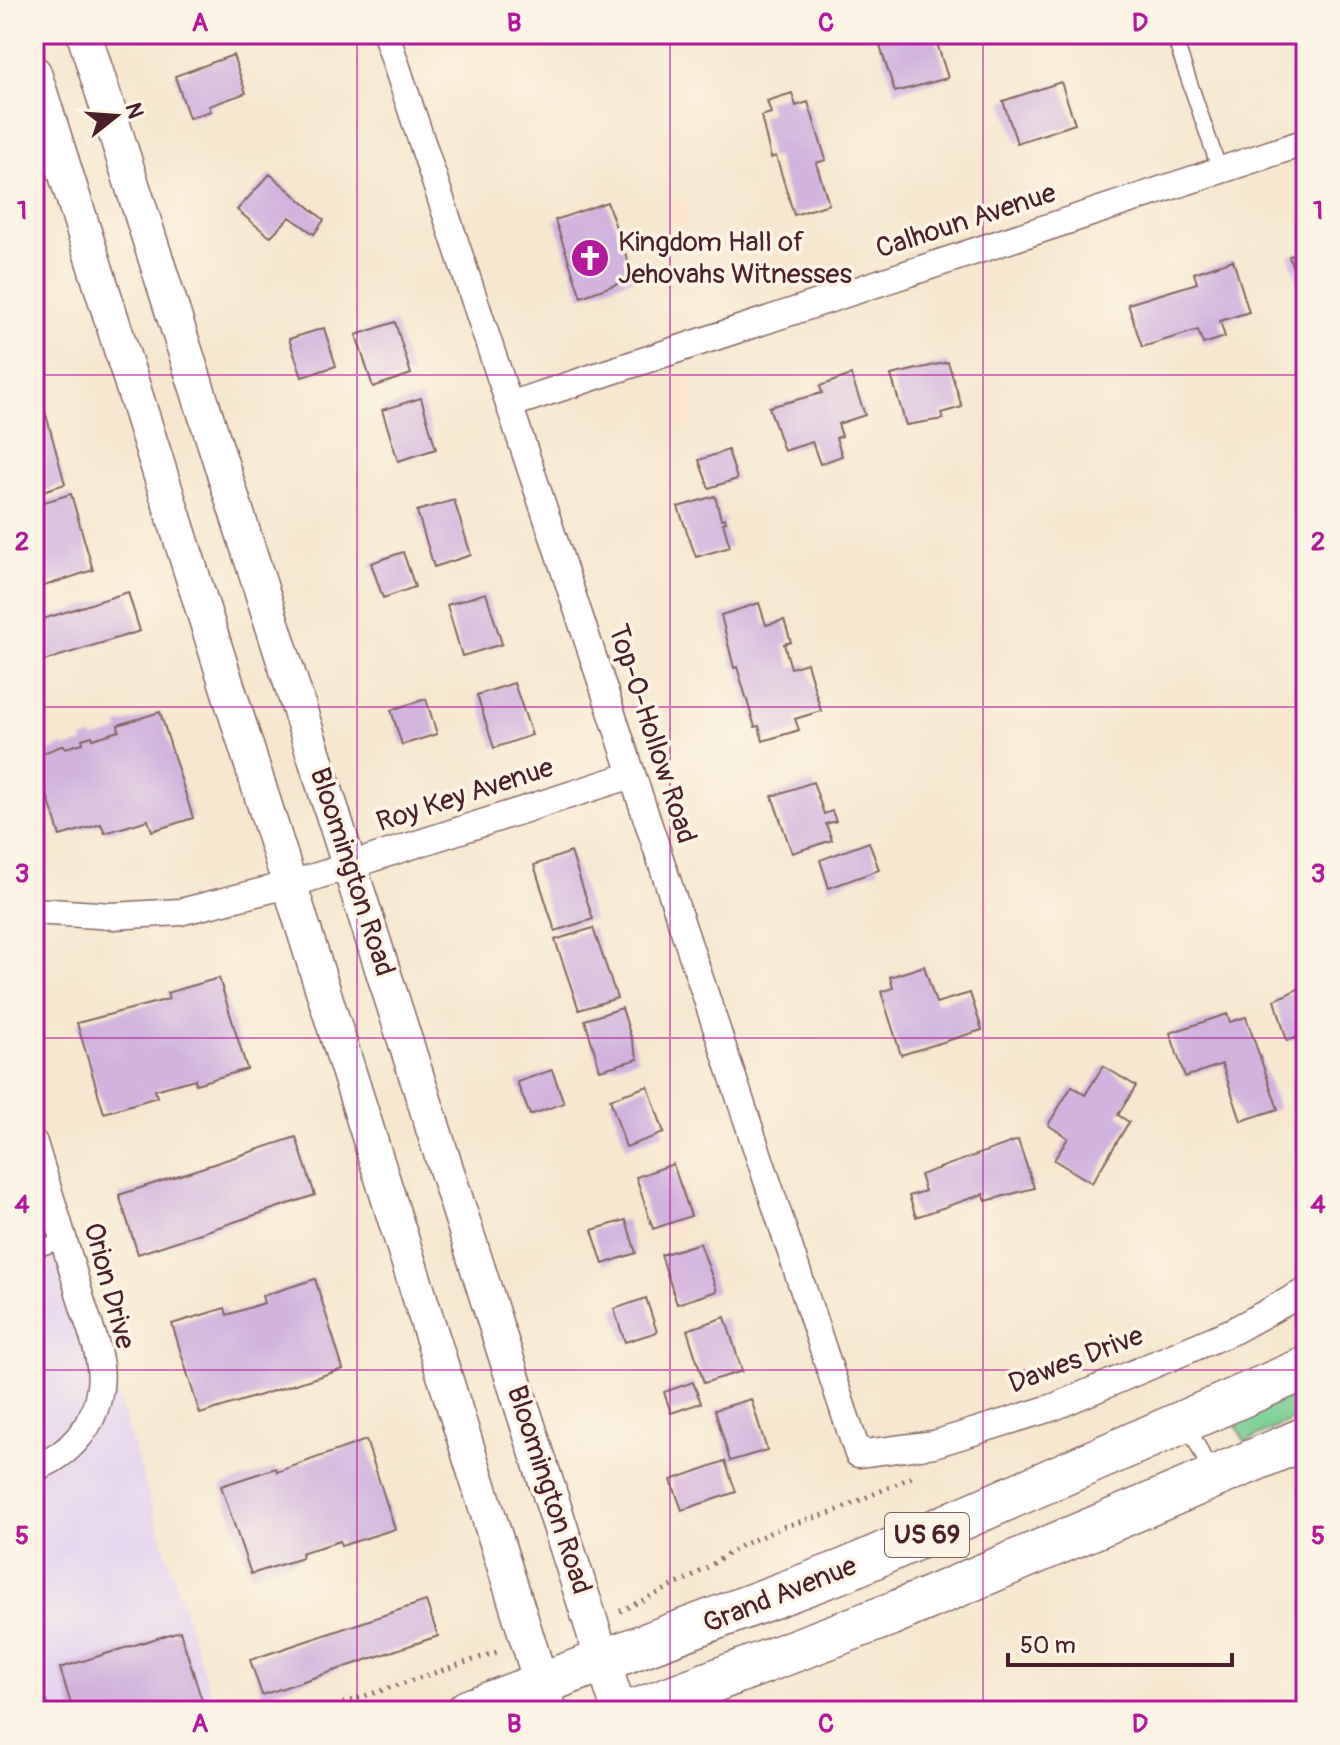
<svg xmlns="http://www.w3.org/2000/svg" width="1340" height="1745" font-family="Pangolin,sans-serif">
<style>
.built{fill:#e4d3f1}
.green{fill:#7acf93;stroke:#62775f;stroke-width:2}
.building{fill:#d2b3df}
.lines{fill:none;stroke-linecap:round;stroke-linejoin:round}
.service-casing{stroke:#866564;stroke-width:17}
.minor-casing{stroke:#866564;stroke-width:29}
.tertiary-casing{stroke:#866564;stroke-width:37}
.primary-casing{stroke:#866564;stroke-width:45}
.path{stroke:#866564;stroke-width:5;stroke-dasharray:2 6;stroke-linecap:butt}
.service{stroke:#fff;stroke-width:14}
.minor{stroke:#fff;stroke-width:26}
.tertiary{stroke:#fff;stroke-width:34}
.primary{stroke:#fff;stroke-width:42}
.grid{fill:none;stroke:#b5179e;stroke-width:2;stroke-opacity:0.55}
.labels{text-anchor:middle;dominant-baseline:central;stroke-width:7;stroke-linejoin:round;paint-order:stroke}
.shield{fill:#fcf5e5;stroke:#7f5f63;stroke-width:2}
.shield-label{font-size:26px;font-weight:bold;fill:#4a1f2b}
.street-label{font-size:28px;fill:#4a1f2b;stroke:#fcf5e5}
.poi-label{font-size:28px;fill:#4a1f2b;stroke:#fcf5e5;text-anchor:start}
.neatline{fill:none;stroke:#b5179e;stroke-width:3}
.grid-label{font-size:26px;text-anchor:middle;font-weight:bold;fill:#b5179e}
</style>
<rect width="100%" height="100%" fill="#fcf5e5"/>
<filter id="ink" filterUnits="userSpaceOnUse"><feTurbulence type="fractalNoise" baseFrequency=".0125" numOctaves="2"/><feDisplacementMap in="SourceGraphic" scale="16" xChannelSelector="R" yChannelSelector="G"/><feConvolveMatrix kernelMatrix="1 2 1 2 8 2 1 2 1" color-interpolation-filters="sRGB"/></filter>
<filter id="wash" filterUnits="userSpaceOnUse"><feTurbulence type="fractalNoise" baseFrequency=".006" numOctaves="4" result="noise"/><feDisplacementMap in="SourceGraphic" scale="32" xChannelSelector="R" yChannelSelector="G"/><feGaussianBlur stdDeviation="1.8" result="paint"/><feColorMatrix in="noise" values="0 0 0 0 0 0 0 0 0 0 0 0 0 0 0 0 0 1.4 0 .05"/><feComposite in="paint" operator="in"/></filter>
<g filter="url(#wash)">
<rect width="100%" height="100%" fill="#f6e7ce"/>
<path class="built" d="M34 1130 216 1711H34Z"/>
<path class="green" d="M1306 1387V1414L1245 1442 1233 1419Z"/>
<g id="blocks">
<path class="building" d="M886 34H934L948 78 895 92 877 37Z
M233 55 246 93 209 106 211 111 189 118 175 76Z
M1061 82 1075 124 1017 143 1003 101Z
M792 93 796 106 808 102 826 160 816 163 829 204 794 215 776 156 771 158 761 116 771 113 767 101Z
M270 174 324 220 314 234 290 217 270 237 237 210Z
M607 202 634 278 581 297 555 220Z
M1306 250V294L1302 296 1289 256Z
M1233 260 1249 312 1220 321 1225 337 1203 344 1198 330 1142 347 1128 304 1197 283 1194 273Z
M395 322 411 374 373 387 356 335Z
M324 328 336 366 302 377 289 339Z
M948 362 962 407 941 413 943 419 906 425 891 375Z
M851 375 865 415 838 424 842 436 836 438 842 456 820 464 812 442 784 451 769 407 822 393 820 386Z
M421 398 436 449 398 461 382 410Z
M44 407 65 484 34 494V410Z
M728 450 737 479 709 488 699 460Z
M71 494 93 570 35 589 34 505Z
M715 496 721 519 725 518 726 522 723 523 730 547 696 557 678 507Z
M454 500 471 555 434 567 417 511Z
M403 552 415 587 383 598 371 563Z
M128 592 140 631 34 664V622Z
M486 593 502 644 462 656 447 605Z
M759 603 766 625 784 620 791 642 784 644 791 668 807 663 821 711 795 719 799 730 763 741 759 726 755 727 737 667 734 668 721 615Z
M514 683 532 735 494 748 477 695Z
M426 699 437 734 402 745 391 710Z
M160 712 193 818 152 831 148 820 105 833 101 824 60 836 35 756 64 745 65 748 83 743 82 739 92 736 93 739 119 731 118 725Z
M813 782 824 814 832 811 836 821 826 824 832 840 792 853 772 796Z
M869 842 879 870 829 888 820 860Z
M571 852 593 919 555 931 534 865Z
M593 928 617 998 579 1010 555 940Z
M924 966 936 1003 970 993 982 1030 901 1055 881 992 893 988 890 977Z
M219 978 247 1069 196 1084 195 1079 155 1090 157 1097 104 1113 77 1023 169 999 167 993Z
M1306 985V1034L1287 1041 1275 1000Z
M622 1008 638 1059 600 1070 585 1020Z
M1227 1014 1230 1022 1246 1017 1278 1109 1241 1121 1222 1064 1185 1077 1170 1033Z
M1103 1066 1136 1086 1118 1115 1129 1122 1092 1183 1054 1160 1068 1138 1048 1125 1072 1086 1085 1095Z
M552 1070 564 1103 530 1115 517 1082Z
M648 1086 664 1133 626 1147 610 1099Z
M296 1137 315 1195 138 1254 119 1195Z
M1018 1140 1034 1188 986 1201 983 1194 916 1217 909 1196 925 1191 920 1175Z
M673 1164 691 1216 653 1229 636 1177Z
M626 1220 636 1253 603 1264 592 1230Z
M700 1243 717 1291 677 1304 661 1255Z
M315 1279 343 1369 200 1414 172 1324 225 1308 227 1315 264 1303 262 1296Z
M646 1298 657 1332 625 1342 614 1309Z
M725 1317 742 1371 704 1383 687 1330Z
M693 1382 701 1403 671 1413 664 1392Z
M751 1399 767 1450 730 1461 715 1410Z
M366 1440 395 1529 341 1546 340 1541 301 1553 302 1558 251 1574 221 1486 276 1468 277 1472Z
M725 1461 736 1492 682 1510 671 1480Z
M426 1601 438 1636 262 1695 250 1660Z
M180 1631 204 1707 191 1711H73L60 1668Z"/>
</g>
</g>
<g filter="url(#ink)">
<use href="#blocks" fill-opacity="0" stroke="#866564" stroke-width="2"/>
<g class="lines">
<g class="service-casing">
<path id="service" d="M1173 34 1220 171
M34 1250 64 1241
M1188 1425 1212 1475
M34 1687 42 1711"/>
</g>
<g class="minor-casing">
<path id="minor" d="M386 34 858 1454 934 1444 1054 1407 1235 1330 1306 1291
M509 405 1306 142
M34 911 113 916 180 912 292 884 632 775
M34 1143C50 1196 67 1249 82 1303 90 1328 104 1360 100 1387 96 1424 70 1456 34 1468"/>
</g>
<g class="tertiary-casing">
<path id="tertiary" d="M84 34 619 1711
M34 73 550 1711"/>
</g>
<g class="primary-casing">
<path id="primary" d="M468 1711 845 1570 1306 1368
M634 1711 889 1615 1306 1438"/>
</g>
<path class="path" d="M620 1611 692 1577 742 1545 785 1526 831 1513 912 1477
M320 1711 500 1651"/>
<use href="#service" class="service"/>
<use href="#minor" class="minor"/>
<use href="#tertiary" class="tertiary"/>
<use href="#primary" class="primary"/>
</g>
</g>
<path class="grid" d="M357 34V1711M670 34V1711M983 34V1711M34 375H1306M34 707H1306M34 1038H1306M34 1370H1306"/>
<defs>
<g id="church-disc" transform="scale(2)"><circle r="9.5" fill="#b5179e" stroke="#fcf5e5"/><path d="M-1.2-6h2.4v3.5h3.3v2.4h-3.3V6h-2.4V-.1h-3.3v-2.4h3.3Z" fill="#fff"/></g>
</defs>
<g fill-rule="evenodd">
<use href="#church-disc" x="590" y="258"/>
</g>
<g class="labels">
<rect class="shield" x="885" y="1513" width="84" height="44" rx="6"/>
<g class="shield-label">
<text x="927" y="1535">US 69</text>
</g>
<g class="street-label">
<text transform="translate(966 221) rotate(-18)">Calhoun Avenue</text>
<text transform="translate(652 734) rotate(72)">Top-O-Hollow Road</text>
<text transform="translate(465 795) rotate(-18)">Roy Key Avenue</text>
<text transform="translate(352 872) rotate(72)">Bloomington Road</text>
<text transform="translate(109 1286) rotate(75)">Orion Drive</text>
<text transform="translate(1076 1360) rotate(-21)">Dawes Drive</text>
<text transform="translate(549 1490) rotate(72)">Bloomington Road</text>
<text transform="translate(780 1595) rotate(-22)">Grand Avenue</text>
</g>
<g class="poi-label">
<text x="618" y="242">Kingdom Hall of<tspan x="618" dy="32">Jehovahs Witnesses</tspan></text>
</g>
</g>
<rect width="1340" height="1745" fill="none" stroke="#fcf5e5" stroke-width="88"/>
<g transform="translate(116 116) rotate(73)" stroke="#fcf5e5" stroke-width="6" paint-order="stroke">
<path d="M0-6L14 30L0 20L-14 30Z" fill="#4a1f2b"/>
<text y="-12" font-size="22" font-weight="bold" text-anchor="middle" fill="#4a1f2b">N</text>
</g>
<path d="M1008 1653v12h224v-12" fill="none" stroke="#4a1f2b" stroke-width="4"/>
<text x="1020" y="1653" font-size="24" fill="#4a1f2b" stroke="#fcf5e5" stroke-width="6" paint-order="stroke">50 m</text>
<rect x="44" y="44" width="1252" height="1657" class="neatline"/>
<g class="grid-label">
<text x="200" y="31">A</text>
<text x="514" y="31">B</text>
<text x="826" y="31">C</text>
<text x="1140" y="31">D</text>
<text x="22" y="219">1</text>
<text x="1318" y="219">1</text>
<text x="22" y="550">2</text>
<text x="1318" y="550">2</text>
<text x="22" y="882">3</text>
<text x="1318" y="882">3</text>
<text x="22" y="1213">4</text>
<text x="1318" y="1213">4</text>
<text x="22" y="1544">5</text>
<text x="1318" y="1544">5</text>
<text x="200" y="1732">A</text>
<text x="514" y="1732">B</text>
<text x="826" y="1732">C</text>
<text x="1140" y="1732">D</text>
</g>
</svg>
